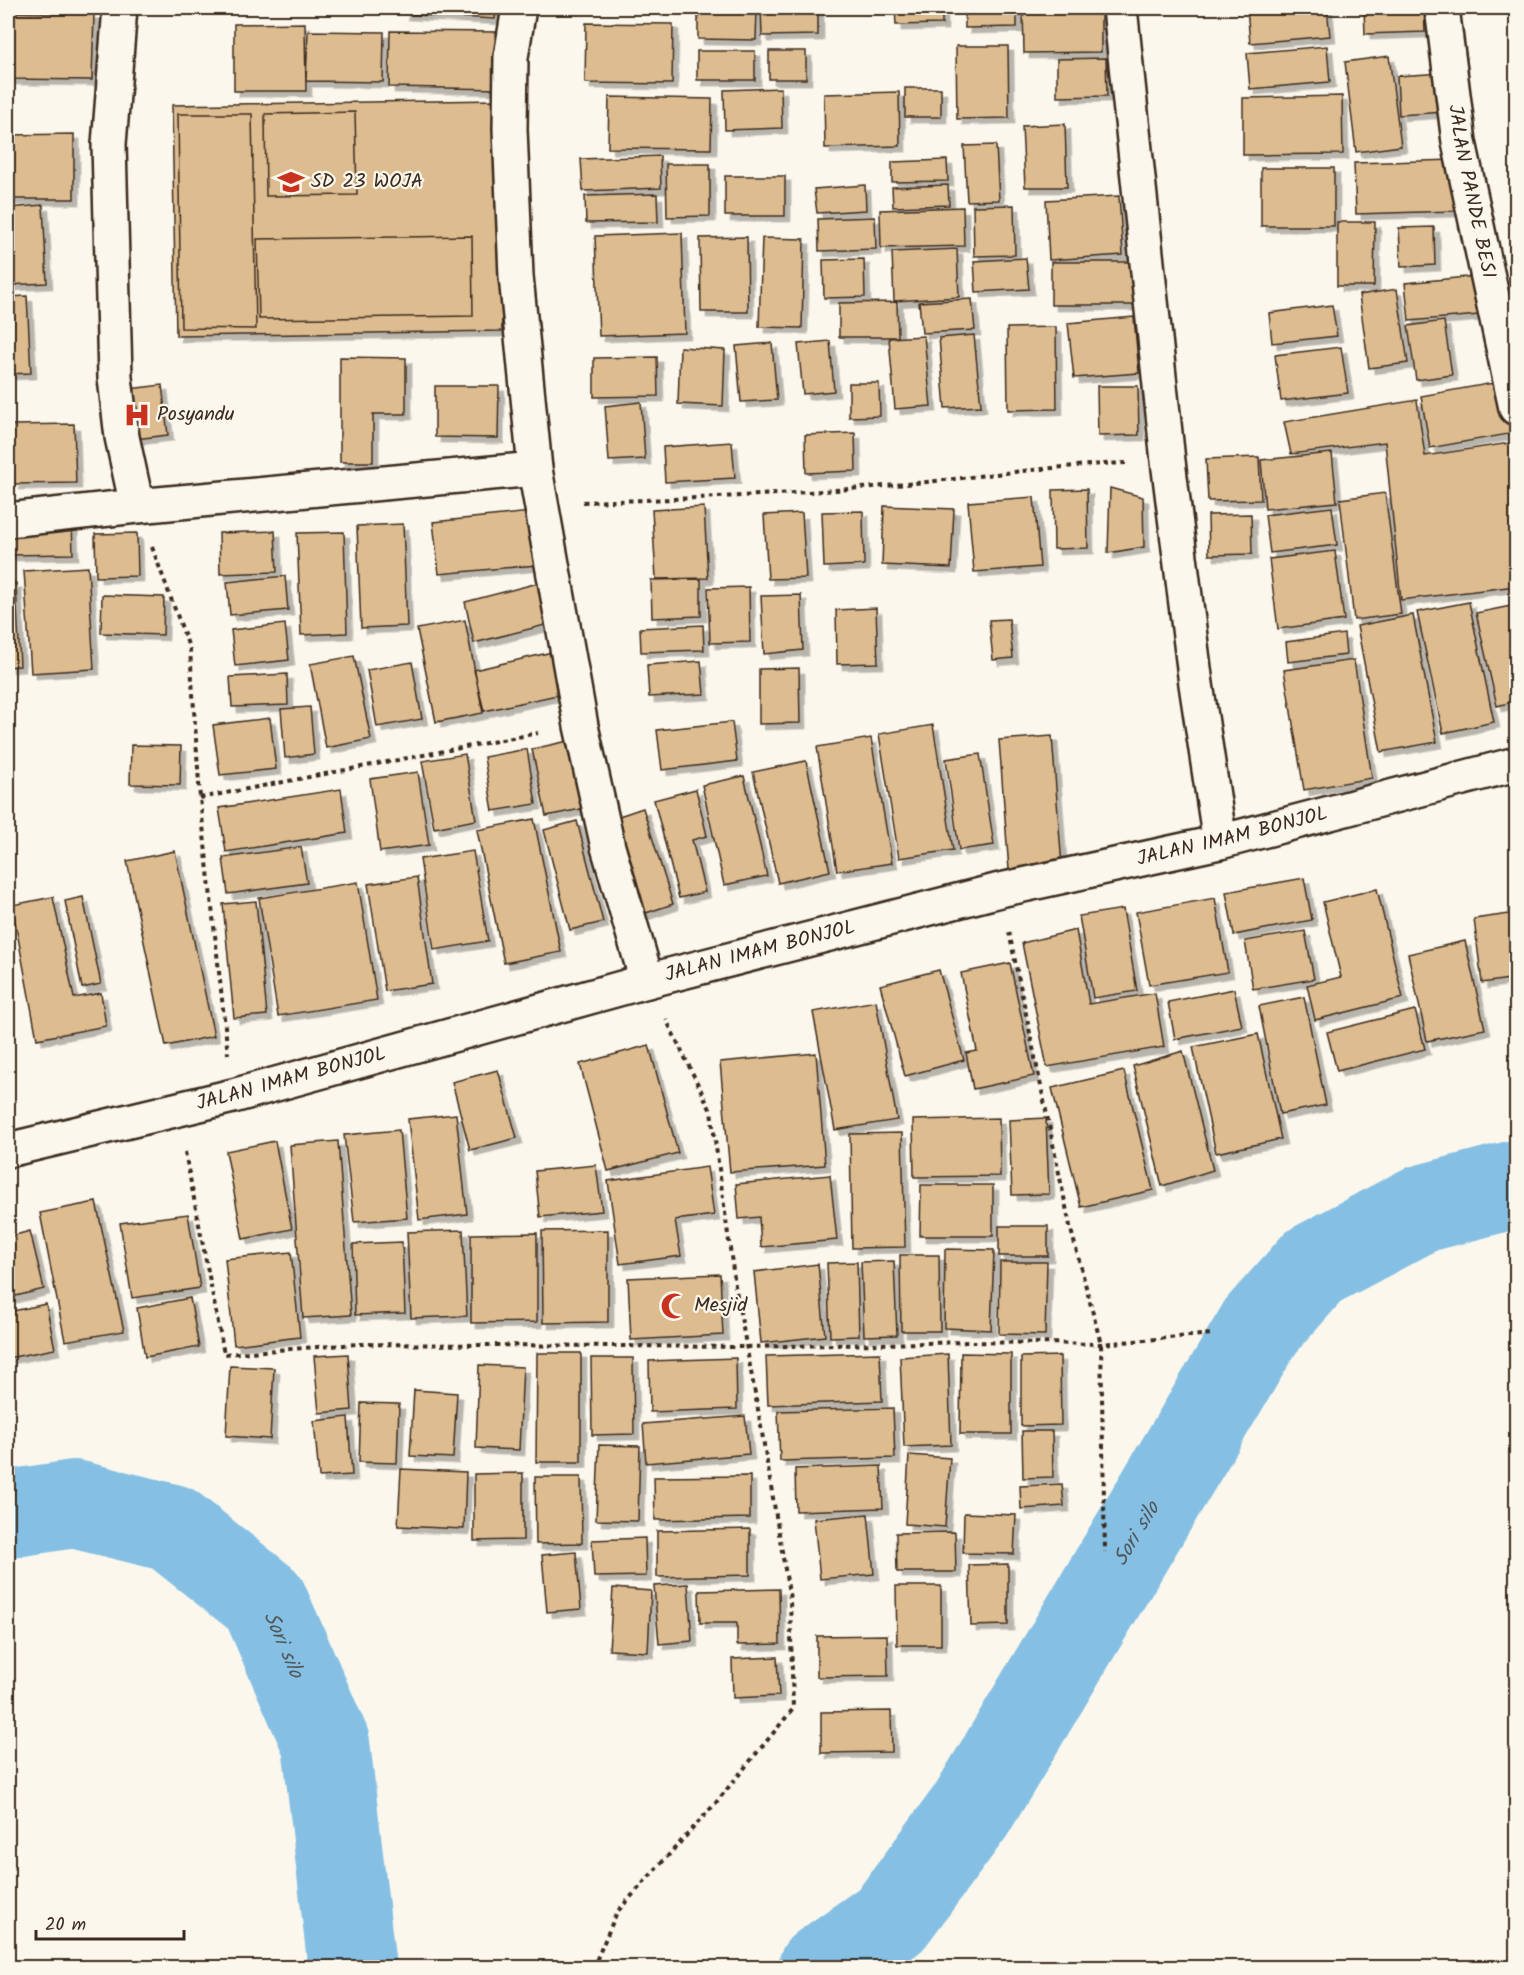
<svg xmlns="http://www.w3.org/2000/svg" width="1524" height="1975" font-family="Kalam,sans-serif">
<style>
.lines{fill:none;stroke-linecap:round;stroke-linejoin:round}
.river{stroke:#85c0e4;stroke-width:88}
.building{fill:#ddbc90;stroke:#3b2a1e;stroke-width:1.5;filter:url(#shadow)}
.minor-casing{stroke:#3b2a1e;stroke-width:38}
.primary-casing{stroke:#3b2a1e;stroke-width:38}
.trunk-casing{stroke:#3b2a1e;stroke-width:38}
.path{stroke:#3b2a1e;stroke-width:4;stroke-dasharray:4.5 4.5;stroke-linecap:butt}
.minor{stroke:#fbf7ec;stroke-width:33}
.primary{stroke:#fbf7ec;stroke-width:33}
.trunk{stroke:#fbf7ec;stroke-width:33}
.labels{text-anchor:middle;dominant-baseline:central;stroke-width:4.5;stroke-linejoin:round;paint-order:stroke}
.poi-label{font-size:20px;fill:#3b2a1e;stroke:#fbf7ec;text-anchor:start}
.street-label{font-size:20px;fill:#3b2a1e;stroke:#fbf7ec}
.water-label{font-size:21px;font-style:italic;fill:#515759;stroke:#fbf7ec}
</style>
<defs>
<filter id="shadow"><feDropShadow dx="5.5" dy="5.5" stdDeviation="0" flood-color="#0004"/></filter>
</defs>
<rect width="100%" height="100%" fill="#fbf7ec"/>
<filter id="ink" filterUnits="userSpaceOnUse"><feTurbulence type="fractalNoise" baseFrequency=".0167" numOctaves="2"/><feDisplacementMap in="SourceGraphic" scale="12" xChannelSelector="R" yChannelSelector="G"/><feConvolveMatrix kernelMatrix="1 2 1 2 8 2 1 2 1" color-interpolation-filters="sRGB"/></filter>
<g filter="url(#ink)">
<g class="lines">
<g class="river">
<path id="s1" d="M8 1514 74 1504 172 1528 264 1601 326 1743 352 1968"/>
<path id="s2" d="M822 1968 891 1919 971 1811 1261 1326 1314 1266 1421 1209 1516 1184"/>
</g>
</g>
<path class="building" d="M403 8H496L495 19 403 14Z
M698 8H757L756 40 698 39Z
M761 8H818V35L762 36Z
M895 8H942V24L896 25Z
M965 8H1017V27L965 28Z
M1023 8H1101V52L1024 53Z
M1247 8H1327L1330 36 1250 43Z
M1364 8H1424L1425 32 1365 34Z
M8 12 94 14 92 80 8 79Z
M305 23 306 91H234V24Z
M586 23 673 24 672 84 585 83Z
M308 31 384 32 383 82 306 81Z
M390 31 503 32 502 89 389 87Z
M956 46H1008L1009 118 957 119Z
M1327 46 1330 82 1250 89 1247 53Z
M697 51H755V80H697Z
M769 51H806V79H769Z
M1389 56 1401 146 1356 152 1345 62Z
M1106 58 1107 96 1057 97V59Z
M1443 73 1445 112 1399 115 1397 76Z
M781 88 782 128 725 130 724 90Z
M905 88H941V117H905Z
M899 92 900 146 825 148 824 94Z
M1342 96 1343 154 1243 155V98Z
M609 97 712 99 711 149 608 148Z
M498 100 502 331 176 336 172 105Z
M355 112 357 195 266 196 265 114Z
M178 114H252L256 329 181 328Z
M1065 124 1067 187H1025L1022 126Z
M74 134V199H8V135Z
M996 145 999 200 967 201 964 146Z
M660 156 661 188 583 191 581 159Z
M947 160 948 181 892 182V162Z
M1454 160 1455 211 1356 214 1354 163Z
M666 164H710V216L667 217Z
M1261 168H1334V226H1261Z
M725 176H785V216H725Z
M865 185 866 210 817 213 814 189Z
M948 185 949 205 893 207 892 187Z
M657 194 658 222 586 223 585 196Z
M1119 196 1123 255 1049 260 1046 200Z
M43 205 47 283 8 285V208Z
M1014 205 1015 255 974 256 973 206Z
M963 207 964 246 881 248 880 210Z
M875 217 876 249 819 251 818 219Z
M1337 222H1375L1374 286H1337Z
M1434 227 1435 265 1401 267 1399 228Z
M682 233 685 333 599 336 595 236Z
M472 236 473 316 259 319 257 239Z
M747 237 748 312H701L700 238Z
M762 238 804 239 802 328 759 327Z
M957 249 959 297 894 301 892 252Z
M1026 258 1029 289 976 292 974 261Z
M864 259 865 297 824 298 823 260Z
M1051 262H1136V305H1051Z
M1487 275 1491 314 1409 321 1405 283Z
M1397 289 1408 363 1369 368 1359 295Z
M27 296 31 373 8 374V297Z
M972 299 975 330 922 333 919 302Z
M897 302 898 337H839V303Z
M1332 305 1337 336 1272 343 1269 313Z
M1134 317 1139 373 1074 378 1068 323Z
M1444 321 1452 375 1416 380 1408 326Z
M1056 327 1057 409 1008 410 1007 328Z
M974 335 981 406 945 408 939 338Z
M924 336 931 406 895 409 889 338Z
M830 341 834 391 803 394 798 344Z
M772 343 777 400 741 402 736 346Z
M680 347 725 350 723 406 678 404Z
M1341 347 1348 393 1281 401 1275 355Z
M340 357 406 358V414H373V462H340Z
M657 357 658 396 594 397V358Z
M1504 381 1514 433 1430 448 1421 396Z
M849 383H879L880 416 849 417Z
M162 385 168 435 127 440 121 390Z
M435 386H499L498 438 435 437Z
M1097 386H1138L1139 435 1098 436Z
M1417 400 1425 456 1516 442V586L1401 600 1385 442 1291 454 1284 422Z
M641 402 645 459 609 461 605 406Z
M74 424 76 483 14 484 12 425Z
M855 433 856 471 806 473 805 435Z
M732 442 735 478 665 482 663 447Z
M1332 453 1337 502 1265 509 1261 460Z
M1259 457 1261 500 1208 501 1206 459Z
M1110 488 1143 497 1144 547 1108 553Z
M1087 489 1088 548 1054 549 1053 490Z
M1385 493 1401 614 1354 620 1340 499Z
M1034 497 1040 567 974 572 968 502Z
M884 506 954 509 951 568 882 565Z
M704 507 708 578 656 579 652 510Z
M1332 507 1337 545 1270 553 1265 515Z
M863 511 864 565 824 567 822 512Z
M531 512 537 565 439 574 433 522Z
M802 513 806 578 768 579 764 515Z
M1251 514 1252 554 1209 555 1208 515Z
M8 520H72L73 554 8 555Z
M403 524 407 626 361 628 357 526Z
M275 531 277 572 220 574 219 533Z
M344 532 347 633 301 635 297 533Z
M137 533 138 576 96 577 95 534Z
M1335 551 1344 620 1278 629 1269 559Z
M88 567 94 669 31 673 24 571Z
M285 576 288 610 230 615 227 582Z
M701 579V616L652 618 651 580Z
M546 581 557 622 474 643 465 602Z
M8 583H16L20 666 8 667Z
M749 587 750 642 710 643 708 588Z
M102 595 164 597 163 635 101 633Z
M801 595 803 650 764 654 761 596Z
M1469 602 1494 722 1443 733 1417 612Z
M1516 605V701L1497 706 1476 613Z
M876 608 878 663 837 664 836 610Z
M1413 615 1437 742 1381 752 1357 626Z
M1009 619 1013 658 993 660 989 620Z
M465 620 483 713 436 722 417 629Z
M285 624 289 660 235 666 231 630Z
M703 625 704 650 641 652 640 628Z
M1344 634 1346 655 1288 662 1286 642Z
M561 650 571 692 484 711 474 670Z
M354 656 371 739 326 748 310 664Z
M1354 660 1372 778 1304 790 1284 670Z
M701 661 704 694 649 697 647 665Z
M412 662 422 719 377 727 367 670Z
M799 668 800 723 759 724V669Z
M287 674 288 705 232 707 230 677Z
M310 707 314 754 285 758 281 709Z
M270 718 276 769 220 775 213 725Z
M732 722 737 761 662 770 657 730Z
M933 725 953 850 899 858 879 734Z
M1052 736 1062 866 1009 870 999 740Z
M582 738 596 806 546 816 532 749Z
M871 738 892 863 837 871 817 747Z
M131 745 181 746 180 785 130 784Z
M527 749 536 804 493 811 484 757Z
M465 754 476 820 434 828 422 761Z
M980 754 994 845 959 850 946 759Z
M806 761 830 871 778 883 753 772Z
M418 772 429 845 380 852 370 779Z
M744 776 767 876 724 885 702 785Z
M341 789 347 833 226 852 219 808Z
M696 789 707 836 692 840 705 892 679 898 654 800Z
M643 808 673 904 637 916 607 820Z
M534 819 561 952 504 963 477 830Z
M577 821 603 922 570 930 544 830Z
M301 847 307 883 228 894 223 858Z
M175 851 214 1036 166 1046 127 861Z
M473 851 488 941 434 950 420 859Z
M417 877 432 984 385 991 368 884Z
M1304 878 1312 920 1234 935 1226 892Z
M358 882 377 1000 278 1016 259 898Z
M1377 889 1403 998 1315 1020 1307 985 1341 977 1323 902Z
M53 897 74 998 101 993 106 1026 37 1039 12 905Z
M83 897 101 984 82 988 65 901Z
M1215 898 1228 972 1149 985 1136 912Z
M256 901 267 1015 234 1018 223 904Z
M1123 909 1137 991 1093 998 1079 916Z
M1516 913V978L1482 983 1474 919Z
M1076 930 1089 1004 1155 993 1164 1047 1047 1067 1022 943Z
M1305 931 1314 979 1253 989 1245 941Z
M1465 941 1485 1029 1427 1041 1408 954Z
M1010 963 1034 1076 973 1089 966 1053 977 1051 961 973Z
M939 970 964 1060 905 1076 880 985Z
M1234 989 1242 1026 1175 1039 1168 1002Z
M1304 997 1326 1105 1280 1114 1259 1006Z
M876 1001 897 1120 835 1130 813 1012Z
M1415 1010 1425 1049 1337 1071 1327 1032Z
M1258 1034 1281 1139 1216 1153 1193 1047Z
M649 1045 678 1153 608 1171 580 1064Z
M1183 1051 1213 1170 1162 1186 1133 1066Z
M816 1053 825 1165 730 1172 720 1062Z
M498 1070 517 1138 470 1150 452 1082Z
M1124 1071 1153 1190 1081 1207 1052 1088Z
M456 1114 467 1214 419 1220 408 1119Z
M999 1118 1000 1176 914 1177 913 1120Z
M1046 1118 1049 1194 1012 1195 1009 1120Z
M399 1130 407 1218 354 1222 344 1135Z
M902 1133 905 1247 852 1248 850 1134Z
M275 1141 292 1229 243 1239 226 1151Z
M338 1141 351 1315 303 1318 290 1145Z
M596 1165 602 1211 540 1217 535 1171Z
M707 1167 714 1215 675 1220 681 1256 620 1264 608 1181Z
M830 1175 837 1240 761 1247 759 1217 739 1219 736 1184Z
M921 1185H993V1236H920Z
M96 1202 124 1331 65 1341 40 1213Z
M188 1214 200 1288 132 1298 120 1223Z
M999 1226H1048V1256H999Z
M463 1230 467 1316 411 1318 407 1232Z
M608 1230V1322L543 1323 542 1231Z
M30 1231 44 1289 8 1298V1237Z
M537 1233V1322L471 1323V1234Z
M402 1242 405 1313 355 1315 353 1244Z
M945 1249 994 1250 991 1330 944 1328Z
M291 1252 300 1337 234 1345 225 1259Z
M900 1255H939L940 1331H901Z
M894 1261 897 1335 864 1336 861 1262Z
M857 1262 859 1336 830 1337 827 1263Z
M1000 1262H1047L1045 1335 999 1334Z
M818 1264 825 1336 761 1343 754 1272Z
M720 1274 723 1335 631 1340 628 1278Z
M190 1298 199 1347 145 1357 137 1308Z
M46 1304 55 1349 8 1358V1312Z
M537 1353H581V1462H536Z
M880 1353 882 1401 768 1405 766 1356Z
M961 1353 1011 1354V1434H960Z
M348 1354 352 1410 319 1413 314 1356Z
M948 1354 951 1445 904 1447 900 1357Z
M1060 1356 1061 1425 1021 1426V1357Z
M591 1358H633L634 1434 592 1435Z
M736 1358 737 1409 650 1412 649 1361Z
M479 1365 523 1367 519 1450 476 1448Z
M230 1366 274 1368 270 1439 226 1436Z
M414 1390 457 1393 453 1458 410 1456Z
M361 1403 399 1404 397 1463 359 1462Z
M893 1408 895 1458 780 1461 778 1411Z
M745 1416 749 1454 646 1463 643 1424Z
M348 1417 352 1475 319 1477 314 1421Z
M1022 1431H1052L1053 1477 1023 1478Z
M599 1445 640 1446 638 1521 596 1520Z
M909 1455 950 1458 945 1527 905 1524Z
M881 1466 883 1508 796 1511 795 1469Z
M401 1469 466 1472 464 1529 398 1526Z
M523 1473V1540L474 1541V1474Z
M750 1476V1518L655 1520 654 1477Z
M535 1477H581L582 1543 536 1544Z
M1062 1484 1064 1506 1021 1509 1020 1486Z
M964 1513 1016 1515 1014 1554 963 1553Z
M868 1514 874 1574 820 1579 814 1519Z
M750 1529V1575L657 1577V1531Z
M955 1532 956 1572H897L896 1533Z
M645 1538 646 1576 594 1577 592 1540Z
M576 1552 581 1609 547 1612 542 1555Z
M1008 1564V1625L971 1626 969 1565Z
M688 1584 692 1641 659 1644 654 1586Z
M896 1586H941V1645H897Z
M613 1588 651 1591 648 1652 609 1650Z
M779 1589 780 1644 737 1645V1623H700L699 1591Z
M887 1635 888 1676 817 1677V1636Z
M777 1657 779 1696 733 1698 732 1659Z
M891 1711 892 1752 821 1753V1712Z"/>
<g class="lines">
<g class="minor-casing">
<g id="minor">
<path d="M120 8 109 144 115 378 122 437 137 506"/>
<path d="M519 8 511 57 510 129 516 276 535 469 581 726 608 847 647 981"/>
<path id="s3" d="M1442 8 1459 142 1516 408"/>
<path d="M8 520 137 506 535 469"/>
</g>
</g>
<g class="primary-casing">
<path id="primary" d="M1120 8 1168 461 1196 684 1220 842"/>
</g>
<g class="trunk-casing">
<g id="trunk">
<path id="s4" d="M8 1150 233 1096 647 981 1000 890 1220 842 1516 764"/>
</g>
</g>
<path class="path" d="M583 502C684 499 785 495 885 486 965 479 1045 466 1126 463
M152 547 190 650 200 798 228 1054
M200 798 538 733
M1009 932 1070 1226 1101 1344 1105 1552
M185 1152 224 1354 357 1344 745 1347 969 1342 1101 1344 1212 1334
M593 1968 617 1912 714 1805 793 1709 790 1599 759 1415 735 1285 711 1111 666 1019"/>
<use href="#minor" class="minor"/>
<use href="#primary" class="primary"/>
<use href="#trunk" class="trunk"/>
</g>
</g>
<defs>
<g id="school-bare" transform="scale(2.07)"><path d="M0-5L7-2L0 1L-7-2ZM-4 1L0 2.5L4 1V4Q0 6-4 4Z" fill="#c8321e" stroke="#fbf7ec" stroke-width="2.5" paint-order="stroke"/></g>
<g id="hospital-bare" transform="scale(2.07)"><path d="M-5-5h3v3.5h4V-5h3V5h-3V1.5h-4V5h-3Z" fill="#c8321e" stroke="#fbf7ec" stroke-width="2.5" paint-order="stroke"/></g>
<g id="mosque-bare" transform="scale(2.07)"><path d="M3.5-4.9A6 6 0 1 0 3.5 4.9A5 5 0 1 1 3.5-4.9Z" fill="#c8321e" stroke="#fbf7ec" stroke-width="2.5" paint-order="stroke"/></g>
</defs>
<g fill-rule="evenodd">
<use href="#school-bare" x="291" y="182"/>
<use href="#hospital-bare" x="137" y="415"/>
<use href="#mosque-bare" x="674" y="1306"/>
</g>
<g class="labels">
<g class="poi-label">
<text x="311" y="182">SD 23 WOJA</text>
<text x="157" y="415">Posyandu</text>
<text x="694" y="1306">Mesjid</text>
</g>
<g class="street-label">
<text stroke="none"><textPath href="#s3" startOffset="186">JALAN PANDE BESI</textPath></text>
<text stroke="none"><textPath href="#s4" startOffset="1264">JALAN IMAM BONJOL</textPath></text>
<text stroke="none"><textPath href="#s4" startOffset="778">JALAN IMAM BONJOL</textPath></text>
<text stroke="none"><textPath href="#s4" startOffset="292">JALAN IMAM BONJOL</textPath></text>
</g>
<g class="water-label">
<text stroke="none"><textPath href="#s2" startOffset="542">Sori silo</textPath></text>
<text stroke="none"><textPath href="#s1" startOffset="333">Sori silo</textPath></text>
</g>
</g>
<rect width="1524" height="1975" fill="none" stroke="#fbf7ec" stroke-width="30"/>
<rect x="15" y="15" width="1494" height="1945" fill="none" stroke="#3b2a1e" stroke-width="2" filter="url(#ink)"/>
<path d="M36 1930v9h148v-9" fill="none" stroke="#3b2a1e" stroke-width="3"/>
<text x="45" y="1930" font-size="18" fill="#3b2a1e" stroke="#fbf7ec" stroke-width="4.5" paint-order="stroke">20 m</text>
</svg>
